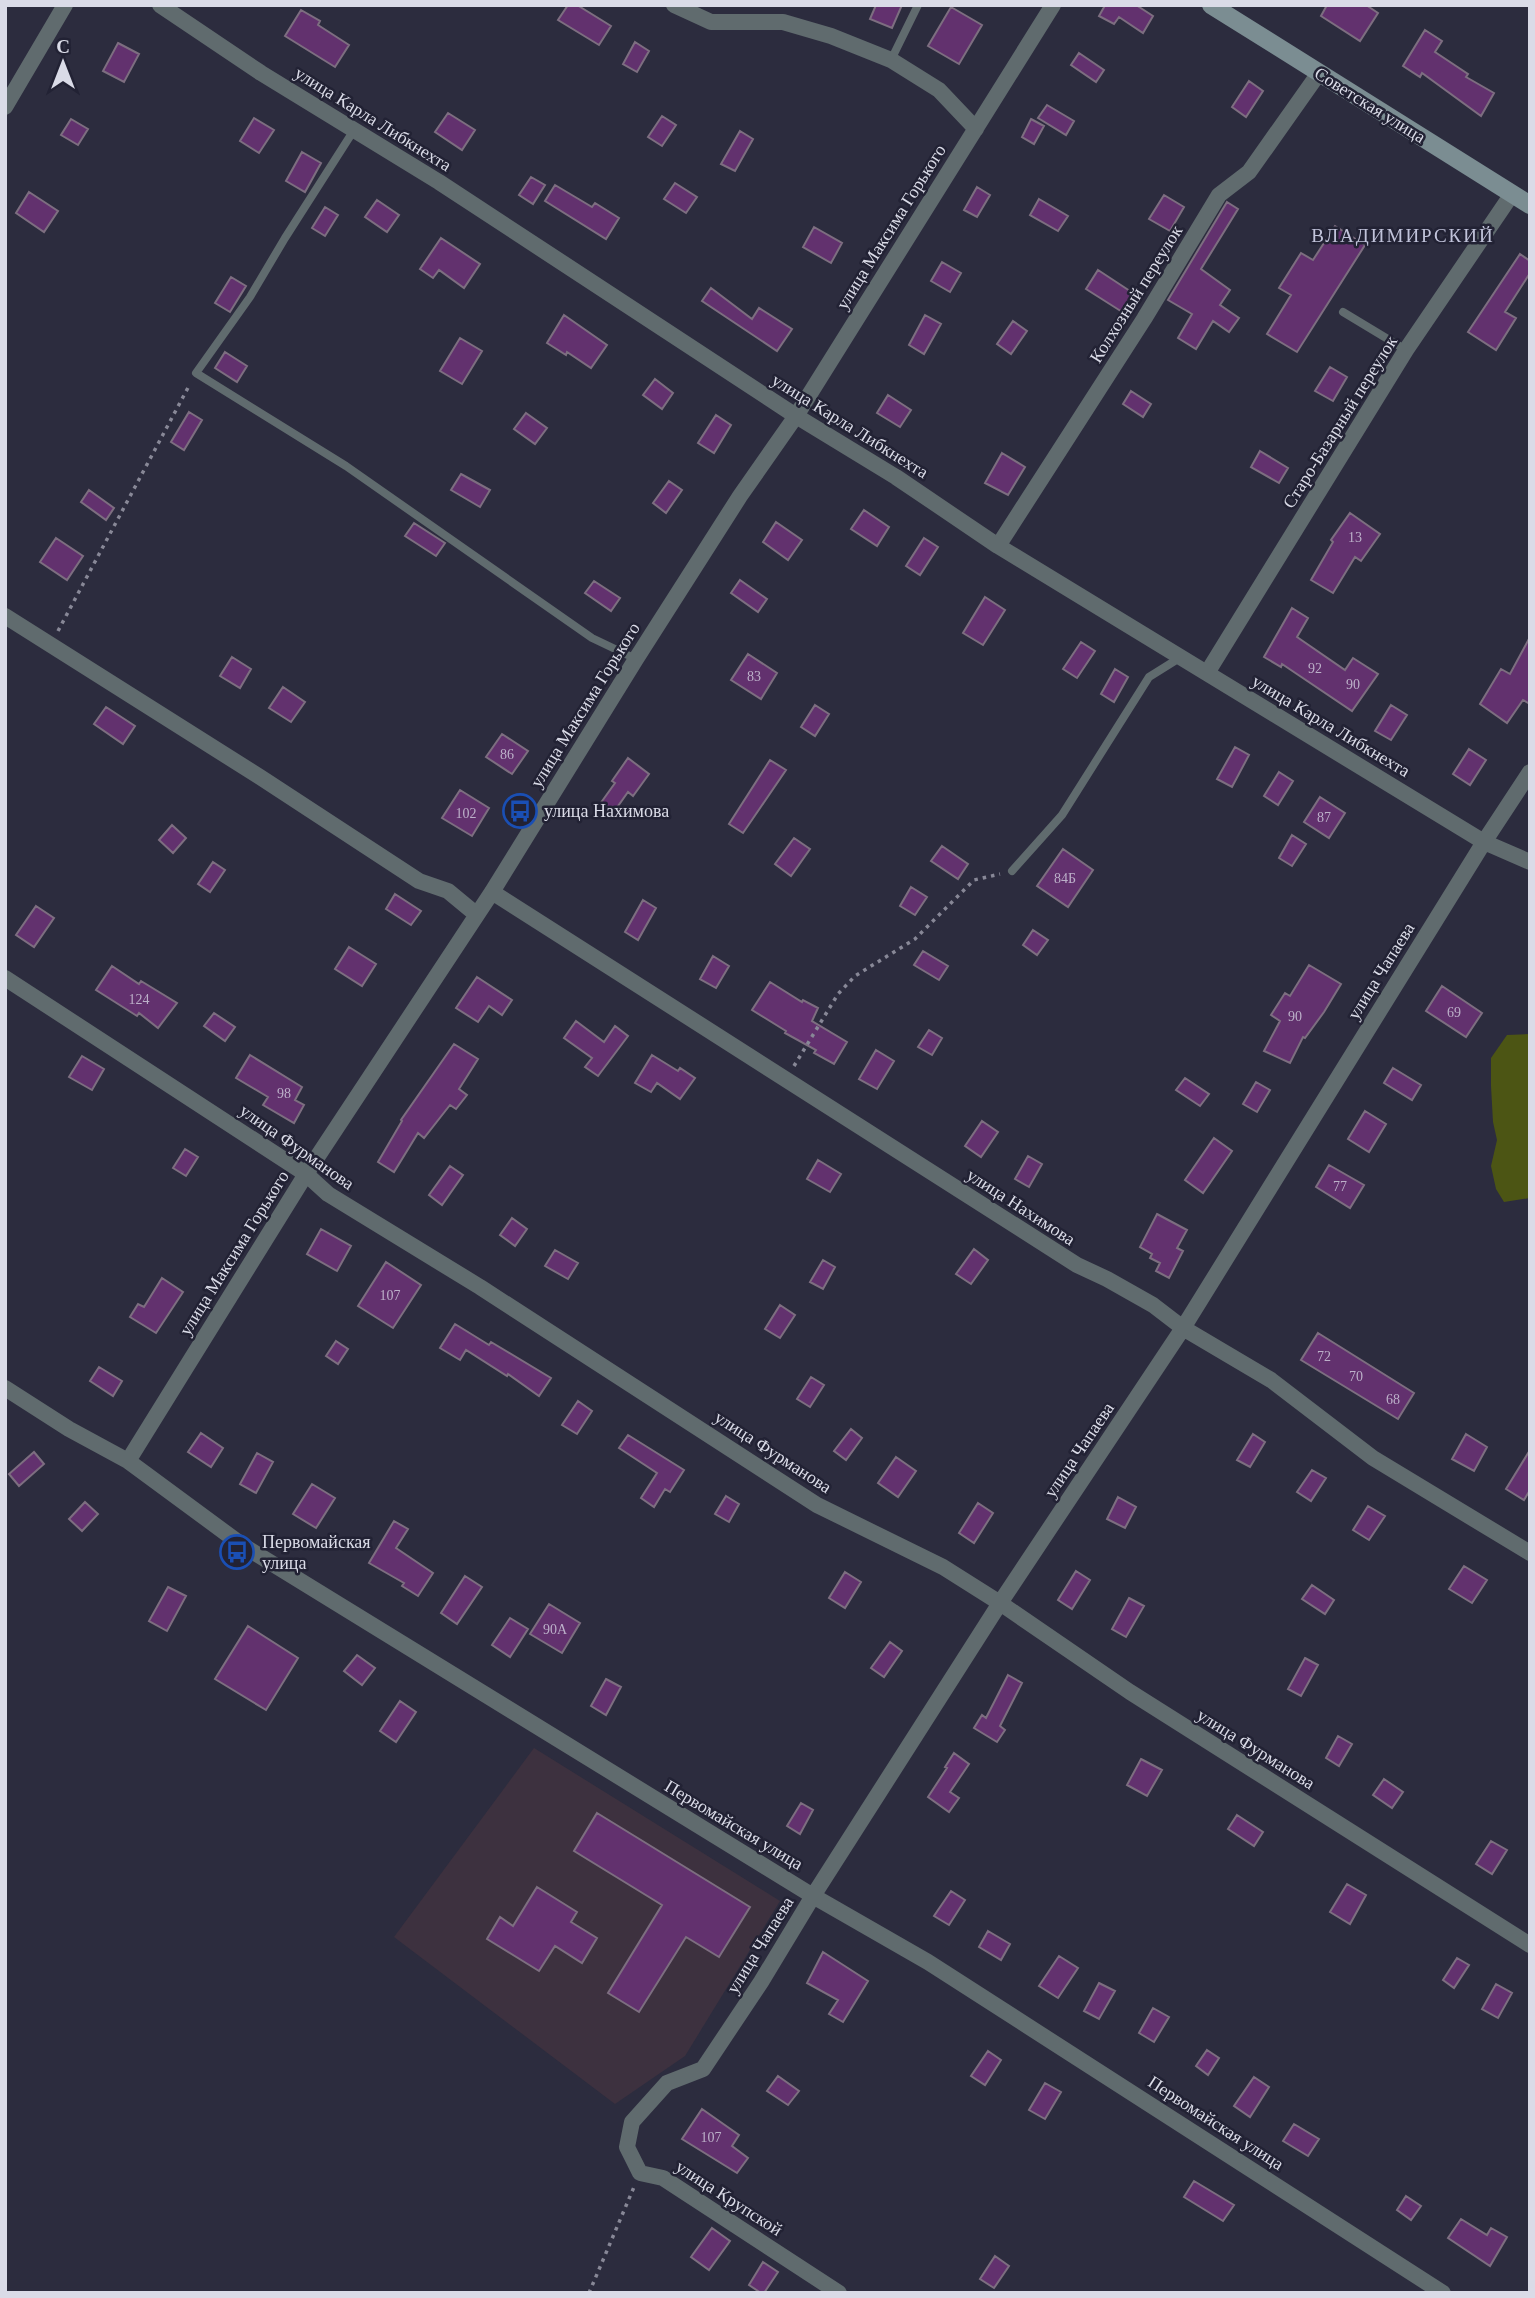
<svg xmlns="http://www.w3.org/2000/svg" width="1535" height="2298" font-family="'Times New Roman',serif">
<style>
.industrial{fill:#3d313f}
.green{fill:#4c5514}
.building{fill:#62316e;stroke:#7d6e80;stroke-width:2}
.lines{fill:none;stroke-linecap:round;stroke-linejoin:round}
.path{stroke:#888897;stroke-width:3.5;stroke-dasharray:3.5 5;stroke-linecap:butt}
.lane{stroke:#606b6e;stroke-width:8}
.street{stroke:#606b6e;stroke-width:16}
.secondary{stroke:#7b8d92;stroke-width:18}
.labels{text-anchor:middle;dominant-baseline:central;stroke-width:5;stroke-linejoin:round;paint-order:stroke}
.number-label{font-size:14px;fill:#bcb0c9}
.street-label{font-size:18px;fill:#dadbe7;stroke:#222234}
.poi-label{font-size:18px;fill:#dadbe7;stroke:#222234;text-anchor:start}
.neighbourhood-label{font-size:19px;letter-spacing:2px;fill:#c1c3da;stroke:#222234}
</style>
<rect width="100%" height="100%" fill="#2c2c3e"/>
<path class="industrial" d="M534 1748 780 1901 685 2056 615 2104 394 1937Z"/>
<path class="green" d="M1530 1034V1198L1504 1202 1496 1189 1491 1166 1497 1140 1493 1122 1491 1086V1058L1507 1035Z"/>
<path class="building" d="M568 5H577L611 26 599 45 558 20Z
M876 5H902L892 28 870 19Z
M1101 5H1136L1153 16 1143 33 1119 17 1114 24 1099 16 1104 7Z
M1327 5H1366L1378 13 1360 41 1321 16Z
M951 7 982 25 959 64 928 46Z
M301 10 320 21 318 25 349 45 335 67 285 36Z
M1425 30 1442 41 1435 52 1468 74 1466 77 1494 93 1481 116 1422 73 1420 77 1403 66Z
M635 42 649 51 637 72 623 64Z
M118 43 139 54 124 82 103 71Z
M1079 53 1104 70 1096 82 1071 65Z
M1249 81 1263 91 1246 117 1232 107Z
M1047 105 1074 121 1066 135 1038 118Z
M448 113 475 130 462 150 435 132Z
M662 116 676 125 662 146 648 137Z
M254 118 274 130 259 153 240 141Z
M71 119 88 129 78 145 61 135Z
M1031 119 1044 126 1034 144 1022 137Z
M740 131 753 139 735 171 721 164Z
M302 152 321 163 305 192 286 181Z
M531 177 545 185 533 204 519 195Z
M675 183 697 197 686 213 664 199Z
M555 185 592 207 595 203 619 218 606 239 545 201Z
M977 187 990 195 977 217 964 210Z
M29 192 58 211 44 232 16 213Z
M1164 195 1184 207 1170 231 1149 219Z
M1039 199 1068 216 1058 231 1030 215Z
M377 200 399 215 387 232 365 217Z
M1227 202 1238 209 1201 269 1230 290 1220 305 1239 318 1229 332 1213 321 1196 349 1178 338 1192 314 1168 300Z
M325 207 338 215 325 236 312 228Z
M1335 226 1365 245 1297 352 1267 334 1291 295 1279 288 1301 253 1313 260Z
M814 227 842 243 831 263 803 247Z
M441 238 480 264 464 288 439 270 433 278 420 269Z
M1520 254 1530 261V273L1505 312 1516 318 1496 350 1468 332Z
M942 262 961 273 950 292 931 281Z
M1098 270 1139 297 1127 315 1086 289Z
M231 277 246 286 230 312 215 303Z
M711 288 752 319 759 308 792 329 777 351 702 301Z
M564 315 607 345 591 368 567 352 566 355 547 343Z
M925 315 941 324 924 354 909 345Z
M1013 321 1027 331 1011 354 997 344Z
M460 338 482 351 462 384 440 371Z
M225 352 247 366 237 382 215 368Z
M1330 367 1347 377 1333 401 1315 391Z
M655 379 673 393 662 409 643 395Z
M1131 391 1151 404 1143 417 1123 404Z
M888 395 911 410 900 427 877 413Z
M189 412 202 420 184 450 171 442Z
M526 413 547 428 535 444 514 429Z
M716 415 731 425 714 453 698 443Z
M1260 451 1288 468 1279 483 1251 467Z
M1002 453 1025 467 1008 495 985 483Z
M461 474 490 490 480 507 451 490Z
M669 481 682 490 666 513 653 503Z
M89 490 114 508 106 520 81 502Z
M864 510 889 527 877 546 851 529Z
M1350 513 1380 534 1361 561 1355 557 1333 593 1311 580 1333 542 1331 540Z
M776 522 802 540 788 560 763 542Z
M414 523 445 543 436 556 405 536Z
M56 538 83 556 67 580 40 562Z
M924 538 938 547 920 575 906 566Z
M740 580 767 599 758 612 731 593Z
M594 581 620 598 611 611 585 593Z
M985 597 1005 610 983 645 963 633Z
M1292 608 1308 618 1297 637 1345 670 1353 658 1378 674 1352 711 1282 664 1281 667 1264 657Z
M1530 637V704L1523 700 1507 723 1480 704 1501 669 1510 674Z
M1081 642 1095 651 1077 678 1063 669Z
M748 654 777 673 761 699 731 680Z
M232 657 251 669 240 688 220 676Z
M1115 669 1128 677 1114 702 1101 694Z
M283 687 305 702 291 722 269 708Z
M815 705 829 714 815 736 801 727Z
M1391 705 1407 715 1391 740 1375 731Z
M106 707 135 726 123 744 94 724Z
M502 734 528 751 512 774 486 757Z
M1235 747 1249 755 1232 787 1217 779Z
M1469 749 1486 760 1470 785 1453 774Z
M628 758 649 774 633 796 628 792 613 813 600 804 615 783 612 781Z
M770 760 786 770 743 833 729 824Z
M1279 772 1293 781 1278 805 1264 796Z
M460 790 489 808 472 836 442 818Z
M1320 797 1345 813 1329 838 1304 822Z
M172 825 186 838 173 853 159 840Z
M1292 835 1306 844 1292 866 1279 858Z
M794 838 810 849 791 876 775 864Z
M942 846 968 864 958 879 931 861Z
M1063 849 1093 870 1068 907 1037 886Z
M213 862 225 870 210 892 198 884Z
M911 887 927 897 915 915 900 906Z
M395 894 421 911 411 925 386 909Z
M643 900 656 908 638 940 625 932Z
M36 906 54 918 34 947 16 935Z
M1033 930 1048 940 1037 955 1023 945Z
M349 947 376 964 362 986 335 969Z
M923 951 948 966 939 980 914 965Z
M713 956 729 966 716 988 700 979Z
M1309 965 1341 984 1324 1012 1305 1038 1303 1037 1290 1063 1264 1051 1280 1021 1271 1015 1285 993 1290 996Z
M112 966 139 984 141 981 177 1003 158 1028 139 1013 137 1016 96 990Z
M477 977 512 1000 502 1015 489 1006 478 1022 456 1008Z
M770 982 802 1002 803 1000 818 1008 812 1021 847 1042 834 1064 814 1053 816 1050 785 1033 786 1031 752 1010Z
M1442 986 1482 1013 1466 1037 1426 1011Z
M214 1013 235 1027 225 1041 204 1026Z
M576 1021 604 1042 615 1026 628 1036 598 1076 585 1067 592 1058 564 1038Z
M929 1030 942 1038 932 1055 918 1047Z
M454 1044 478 1059 459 1089 467 1095 456 1109 450 1105 424 1138 418 1133 394 1172 378 1162 402 1121 401 1120Z
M876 1050 894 1061 877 1089 859 1079Z
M250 1055 302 1087 295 1100 304 1105 294 1123 263 1105 268 1097 236 1078Z
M652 1055 678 1071 680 1068 695 1078 680 1099 657 1083 651 1092 635 1083Z
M82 1056 104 1069 92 1090 69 1077Z
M1393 1068 1421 1085 1412 1100 1384 1083Z
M1185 1078 1209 1094 1200 1106 1176 1090Z
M1256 1082 1270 1090 1257 1112 1243 1104Z
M1365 1111 1386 1124 1369 1152 1348 1139Z
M982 1121 998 1132 981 1157 965 1146Z
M1214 1138 1232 1151 1203 1193 1185 1180Z
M185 1149 198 1157 186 1176 173 1168Z
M1028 1156 1042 1164 1029 1187 1015 1179Z
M818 1160 841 1174 830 1192 807 1179Z
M1329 1165 1364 1185 1350 1208 1316 1187Z
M450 1166 463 1175 442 1205 429 1195Z
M1157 1214 1187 1230 1177 1248 1183 1251 1169 1278 1156 1271 1160 1263 1150 1258 1152 1254 1140 1247Z
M512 1218 527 1229 515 1246 500 1235Z
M321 1229 351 1246 337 1271 307 1254Z
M974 1249 988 1260 971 1284 956 1274Z
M555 1250 578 1263 568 1279 545 1266Z
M823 1260 835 1267 823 1289 810 1282Z
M386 1262 421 1285 393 1328 358 1306Z
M162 1278 183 1292 156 1333 130 1317 138 1304 144 1307Z
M780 1305 795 1315 780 1338 765 1329Z
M455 1324 489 1345 491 1342 551 1378 539 1396 508 1374 507 1376 466 1350 460 1360 440 1348Z
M1318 1333 1414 1393 1398 1419 1301 1360Z
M336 1341 348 1349 338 1364 326 1356Z
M99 1367 122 1381 113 1396 90 1381Z
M811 1377 824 1385 810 1407 797 1399Z
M578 1401 592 1411 577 1434 562 1425Z
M851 1429 862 1438 846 1460 834 1451Z
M201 1433 223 1448 211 1467 188 1452Z
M1253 1434 1265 1442 1250 1467 1237 1460Z
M1466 1434 1487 1447 1474 1471 1452 1459Z
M628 1435 684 1470 670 1492 665 1489 654 1507 641 1498 657 1473 619 1448Z
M1530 1450V1490L1524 1500 1506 1489Z
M34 1452 44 1464 19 1486 9 1474Z
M257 1453 273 1462 256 1493 240 1484Z
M896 1457 916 1471 898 1497 878 1483Z
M1312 1470 1326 1478 1311 1501 1297 1492Z
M312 1484 335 1498 316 1528 293 1514Z
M726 1496 739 1504 729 1522 715 1514Z
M1118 1497 1136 1507 1125 1528 1107 1519Z
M85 1502 98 1514 82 1531 69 1519Z
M978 1503 993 1513 974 1543 959 1533Z
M1368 1506 1385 1516 1369 1540 1353 1530Z
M394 1521 408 1529 396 1548 433 1573 418 1596 402 1586 404 1583 369 1563Z
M1464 1566 1487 1580 1472 1603 1449 1589Z
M1076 1571 1090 1580 1072 1609 1058 1600Z
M845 1572 861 1582 845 1608 829 1598Z
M465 1576 482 1587 457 1624 441 1613Z
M1312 1585 1334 1600 1325 1614 1302 1599Z
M168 1587 186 1596 167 1631 149 1621Z
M1129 1598 1144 1606 1126 1637 1112 1629Z
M549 1604 580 1623 562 1653 530 1634Z
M510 1618 528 1629 510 1657 492 1645Z
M248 1626 298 1658 266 1710 215 1679Z
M890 1642 902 1651 884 1677 871 1668Z
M357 1655 375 1668 362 1685 344 1671Z
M1305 1658 1318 1665 1301 1696 1288 1689Z
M1008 1675 1022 1683 1000 1726 1005 1730 997 1742 974 1728 982 1715 986 1718Z
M606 1679 621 1687 606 1715 591 1706Z
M400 1701 416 1712 396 1742 380 1731Z
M1338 1736 1352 1744 1339 1766 1326 1758Z
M954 1753 969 1764 950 1792 959 1798 949 1812 928 1797 947 1768 945 1767Z
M1141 1759 1162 1770 1147 1796 1127 1785Z
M1384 1779 1403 1792 1392 1808 1373 1795Z
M801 1803 813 1810 800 1834 787 1826Z
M597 1813 750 1907 719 1957 686 1937 639 2012 608 1993 662 1905 574 1851Z
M1237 1815 1263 1832 1254 1846 1228 1829Z
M1491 1841 1507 1850 1492 1874 1476 1864Z
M1347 1884 1366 1895 1350 1924 1330 1912Z
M537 1887 577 1912 571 1922 597 1938 582 1963 555 1946 539 1971 487 1939 500 1917 513 1926Z
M951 1891 965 1900 949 1925 934 1916Z
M988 1931 1010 1944 1001 1960 979 1947Z
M823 1952 868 1981 843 2022 829 2014 838 2000 807 1983Z
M1059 1956 1078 1968 1058 1998 1039 1986Z
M1457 1958 1469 1965 1454 1988 1443 1980Z
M1099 1983 1115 1991 1099 2019 1084 2011Z
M1496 1984 1512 1993 1498 2018 1482 2009Z
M1153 2008 1169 2017 1154 2042 1139 2033Z
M1207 2050 1219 2058 1208 2075 1196 2066Z
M988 2051 1001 2060 985 2085 971 2076Z
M778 2076 799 2091 788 2105 767 2091Z
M1254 2077 1269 2087 1250 2117 1234 2106Z
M1045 2083 1061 2092 1045 2119 1029 2110Z
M702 2109 739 2135 732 2146 748 2158 737 2173 682 2139Z
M1294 2124 1319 2139 1308 2156 1283 2141Z
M1194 2181 1234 2205 1223 2221 1184 2197Z
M1406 2196 1421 2206 1411 2220 1397 2210Z
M1461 2219 1487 2235 1491 2228 1507 2237 1490 2266 1448 2238Z
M712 2228 730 2241 709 2270 691 2257Z
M995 2256 1009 2266 994 2288 980 2279Z
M763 2262 778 2272 764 2293H761L749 2285Z"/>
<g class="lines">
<path class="path" d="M58 631 190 384
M794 1066 838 994 855 976 915 939 974 880 1000 874
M589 2293 634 2187"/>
<path class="lane" d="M891 60 918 5
M354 130 285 238 250 297 196 373 346 466 592 638 636 659
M1343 312 1406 350
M1012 871 1062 815 1149 677 1181 657"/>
<path class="street" d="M160 5 261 73 439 182 796 416 896 477 998 546 1484 842 1530 862
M674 5 711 22H783L831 36 891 60 939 90 976 129
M5 107 65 5
M998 546 1144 319 1219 195 1249 172 1319 73
M5 616 260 777 419 881 448 891 477 915
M1207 673 1406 350 1512 194
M492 892 1077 1265 1107 1279 1153 1305 1183 1328 1271 1380 1373 1458 1530 1553
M5 978 306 1174 328 1194 480 1287 817 1505 943 1567 1000 1603 1130 1692 1530 1945
M5 1388 69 1429 128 1461 242 1545 813 1896 928 1962 1443 2293
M128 1461 306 1174 492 892 636 659 740 496 796 416 1053 5
M839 2293 663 2178 640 2173 627 2147 632 2122 667 2083 703 2069 761 1982 813 1896 1000 1603 1183 1328 1484 842 1530 772"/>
<path class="secondary" d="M1211 5 1530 205"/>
</g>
<defs>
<g id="bus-ring" transform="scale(1.75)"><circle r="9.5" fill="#222234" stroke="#1a4fb4" stroke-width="1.5"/><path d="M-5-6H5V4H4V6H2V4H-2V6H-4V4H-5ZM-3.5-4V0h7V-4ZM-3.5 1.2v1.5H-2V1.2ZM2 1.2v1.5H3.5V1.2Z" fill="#1a4fb4"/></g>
</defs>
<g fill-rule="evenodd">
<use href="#bus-ring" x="520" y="811"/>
<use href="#bus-ring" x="237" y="1552"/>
</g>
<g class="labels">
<g class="number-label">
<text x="1355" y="537">13</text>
<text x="1315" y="668">92</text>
<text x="754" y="676">83</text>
<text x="1353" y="684">90</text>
<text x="507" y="754">86</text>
<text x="466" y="813">102</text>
<text x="1324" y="817">87</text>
<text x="1065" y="878">84Б</text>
<text x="139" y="999">124</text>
<text x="1454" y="1012">69</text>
<text x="1295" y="1016">90</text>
<text x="284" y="1093">98</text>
<text x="1340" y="1186">77</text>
<text x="390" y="1295">107</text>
<text x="1324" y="1356">72</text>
<text x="1356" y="1376">70</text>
<text x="1393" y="1399">68</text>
<text x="555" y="1629">90А</text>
<text x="711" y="2137">107</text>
</g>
<g class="street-label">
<text transform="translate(1370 105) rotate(32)">Советская улица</text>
<text transform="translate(373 119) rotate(32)">улица Карла Либкнехта</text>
<text transform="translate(891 227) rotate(-58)">улица Максима Горького</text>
<text transform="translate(1136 294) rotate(-58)">Колхозный переулок</text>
<text transform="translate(1340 422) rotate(-58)">Старо-Базарный переулок</text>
<text transform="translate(850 426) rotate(32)">улица Карла Либкнехта</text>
<text transform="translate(585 705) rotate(-58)">улица Максима Горького</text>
<text transform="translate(1331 726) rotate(31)">улица Карла Либкнехта</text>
<text transform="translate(1381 971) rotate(-58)">улица Чапаева</text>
<text transform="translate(297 1147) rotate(35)">улица Фурманова</text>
<text transform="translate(1021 1207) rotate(33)">улица Нахимова</text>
<text transform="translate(234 1253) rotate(-58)">улица Максима Горького</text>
<text transform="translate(1079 1450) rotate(-56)">улица Чапаева</text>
<text transform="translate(773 1452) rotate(33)">улица Фурманова</text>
<text transform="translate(1256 1749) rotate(32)">улица Фурманова</text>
<text transform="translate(734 1825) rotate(31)">Первомайская улица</text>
<text transform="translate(760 1945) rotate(-58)">улица Чапаева</text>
<text transform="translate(1216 2123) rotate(33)">Первомайская улица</text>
<text transform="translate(729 2198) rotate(33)">улица Крупской</text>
</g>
<g class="poi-label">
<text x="544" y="811">улица Нахимова</text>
<text x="262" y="1542">Первомайская<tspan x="262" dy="21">улица</tspan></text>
</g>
<g class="neighbourhood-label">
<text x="1403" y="235">ВЛАДИМИРСКИЙ</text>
</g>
</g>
<rect width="1535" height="2298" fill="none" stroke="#dadbe7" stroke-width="14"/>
<g transform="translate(63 63)" stroke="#222234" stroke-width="5" paint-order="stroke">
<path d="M0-5L12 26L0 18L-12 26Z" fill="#dadbe7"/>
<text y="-10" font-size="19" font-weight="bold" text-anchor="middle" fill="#dadbe7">С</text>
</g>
</svg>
